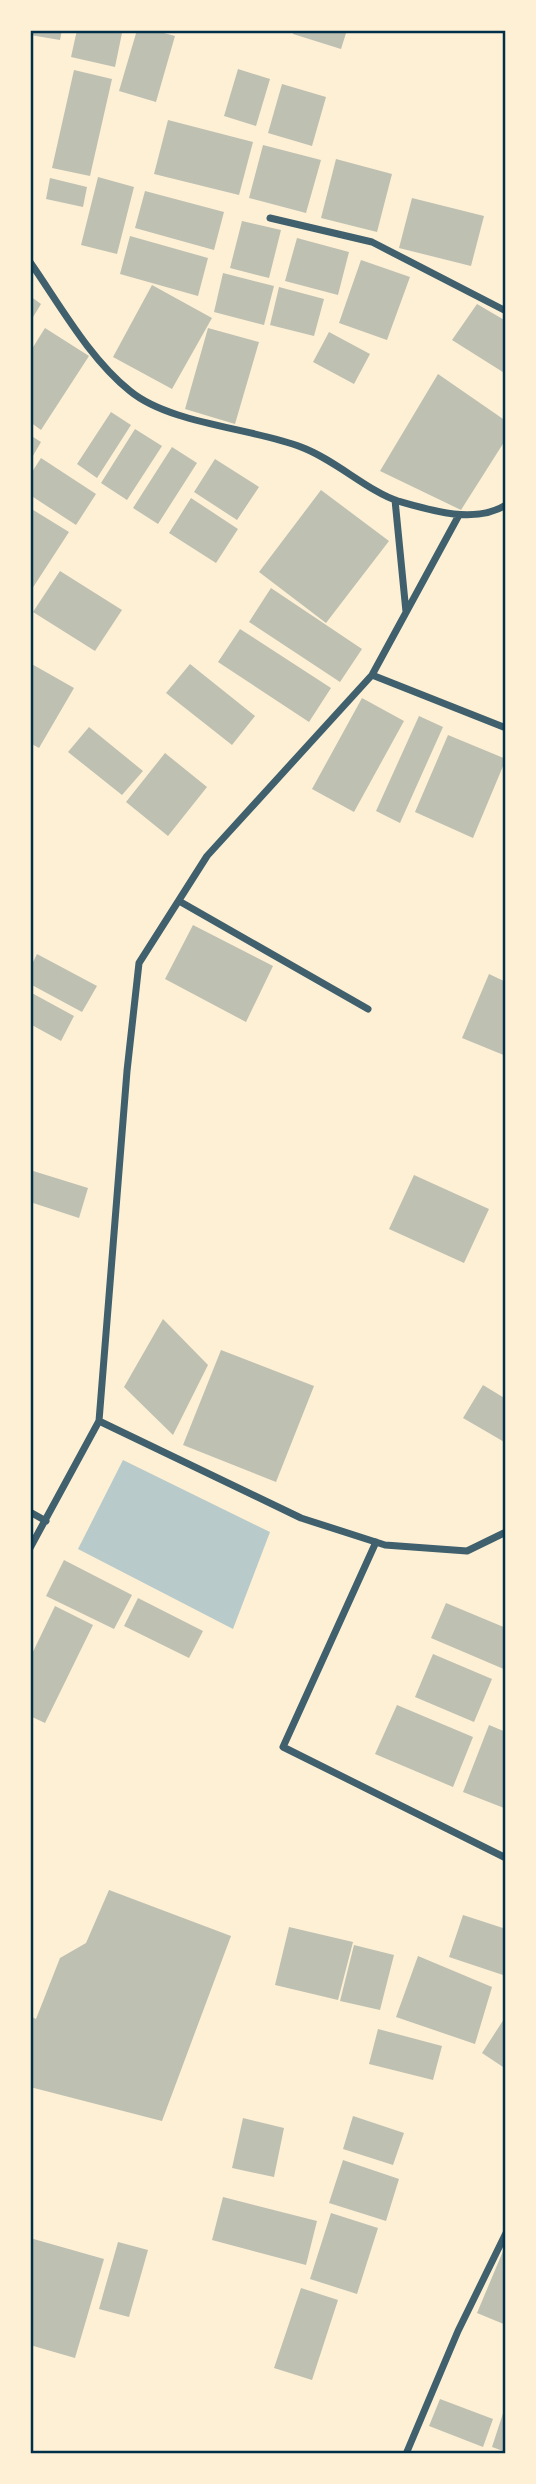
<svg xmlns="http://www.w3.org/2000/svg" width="536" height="2484" font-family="Spectral,serif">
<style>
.green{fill:#b9caca}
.building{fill:#bec0b2}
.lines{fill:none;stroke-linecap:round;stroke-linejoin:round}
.minor{stroke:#3f606c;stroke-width:7}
.neatline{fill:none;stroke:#003049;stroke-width:2.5}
</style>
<rect width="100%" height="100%" fill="#fdf0d5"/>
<path class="green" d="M123 1460 270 1532 233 1629 78 1549Z"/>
<path class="building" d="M30 30H62L60 40 30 35Z
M77 30 122 33 115 67 71 57Z
M137 30H153L175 36 156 102 119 91Z
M294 30H347L341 49 293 34Z
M238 69 270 79 256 126 224 116Z
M74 70 112 79 90 176 52 168Z
M282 84 326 97 312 146 268 133Z
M168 120 253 142 239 195 154 174Z
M263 145 321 160 306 213 249 198Z
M336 159 392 174 377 232 321 218Z
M98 177 134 187 117 254 81 245Z
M50 178 87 187 83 207 46 199Z
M145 191 224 212 214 250 135 228Z
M412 198 484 216 471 266 399 248Z
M242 221 281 230 269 278 230 268Z
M130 236 208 258 198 296 120 274Z
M297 238 349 252 338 295 285 281Z
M361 260 410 277 387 340 339 323Z
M223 273 274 286 264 325 214 312Z
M152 285 212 318 172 389 113 357Z
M279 287 324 299 314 336 270 325Z
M30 296 41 304 30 322Z
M477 304 506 321V374L452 340Z
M45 328 89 356 41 430 30 422V352Z
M208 328 259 342 235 424 185 409Z
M329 332 370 354 354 384 313 362Z
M438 374 506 421V439L461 510 380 471Z
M111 412 131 425 97 478 77 464Z
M135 429 162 446 127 500 101 483Z
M30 435 41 442 30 461Z
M172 447 197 463 158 524 133 508Z
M41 458 96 494 76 525 30 495V475Z
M215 459 259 487 237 520 194 492Z
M321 490 389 541 326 623 259 572Z
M191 498 238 529 216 563 169 533Z
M30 508 69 532 30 592Z
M60 571 122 610 95 651 33 612Z
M271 588 362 649 340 682 249 622Z
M240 629 331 688 309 722 218 662Z
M30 663 74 688 39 748 30 743Z
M190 664 255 716 232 745 166 693Z
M362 698 404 721 354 812 312 789Z
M419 716 443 727 400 823 376 811Z
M89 727 143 771 122 795 68 752Z
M448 735 506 759 473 838 415 812Z
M165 753 207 787 168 836 126 802Z
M193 925 273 966 246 1022 165 979Z
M37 954 97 986 82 1012 30 984V968Z
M489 974 506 982V1056L462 1038Z
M30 992 74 1016 61 1041 30 1024Z
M30 1170 88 1188 79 1218 30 1202Z
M414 1175 489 1209 464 1263 389 1229Z
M163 1319 208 1365 173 1435 124 1387Z
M221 1350 314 1386 276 1482 183 1445Z
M483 1385 506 1399V1443L463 1418Z
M64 1560 132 1595 114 1629 46 1596Z
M138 1598 203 1631 189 1658 124 1626Z
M446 1603 506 1628V1670L431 1638Z
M55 1606 93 1625 45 1723 30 1716V1658Z
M433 1654 492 1679 474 1722 415 1697Z
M397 1705 473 1737 453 1787 375 1754Z
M489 1725 506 1732 504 1808 463 1792Z
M109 1890 231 1936 162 2121 30 2087V2016L36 2019 60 1958 86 1943Z
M463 1915 506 1929V1976L449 1957Z
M289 1927 353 1942 338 2000 275 1985Z
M354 1945 394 1955 380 2010 340 2001Z
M418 1956 492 1987 475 2044 396 2017Z
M504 2019 506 2020V2069L482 2053Z
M378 2029 442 2046 433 2080 369 2064Z
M353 2116 404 2133 393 2165 343 2149Z
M243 2118 284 2128 274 2177 232 2168Z
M343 2160 399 2179 386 2221 329 2203Z
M223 2197 317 2221 306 2265 212 2240Z
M331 2213 378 2228 357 2294 310 2279Z
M30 2238 104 2259 75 2358 30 2345Z
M118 2242 148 2250 129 2317 99 2309Z
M506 2244V2325L477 2313Z
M301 2288 338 2300 312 2380 274 2368Z
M440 2399 493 2419 483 2447 429 2426Z
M506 2404V2452L492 2447Z"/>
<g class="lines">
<path class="minor" d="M270 218 372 242 506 311
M30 262C60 305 89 358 130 391 170 424 252 428 301 447 334 459 369 492 398 501 432 511 475 524 506 505
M395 500 406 612
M372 675 506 728
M179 901 368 1009
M99 1421 301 1518 385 1545 467 1551 506 1532
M30 1512 46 1521
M376 1542 283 1747 506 1858
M30 1548 99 1421 127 1071 139 963 207 856 372 675 459 515
M406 2454 458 2331 506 2233"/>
</g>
<rect width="536" height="2484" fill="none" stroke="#fdf0d5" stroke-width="63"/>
<rect x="32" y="32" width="472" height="2420" class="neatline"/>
</svg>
